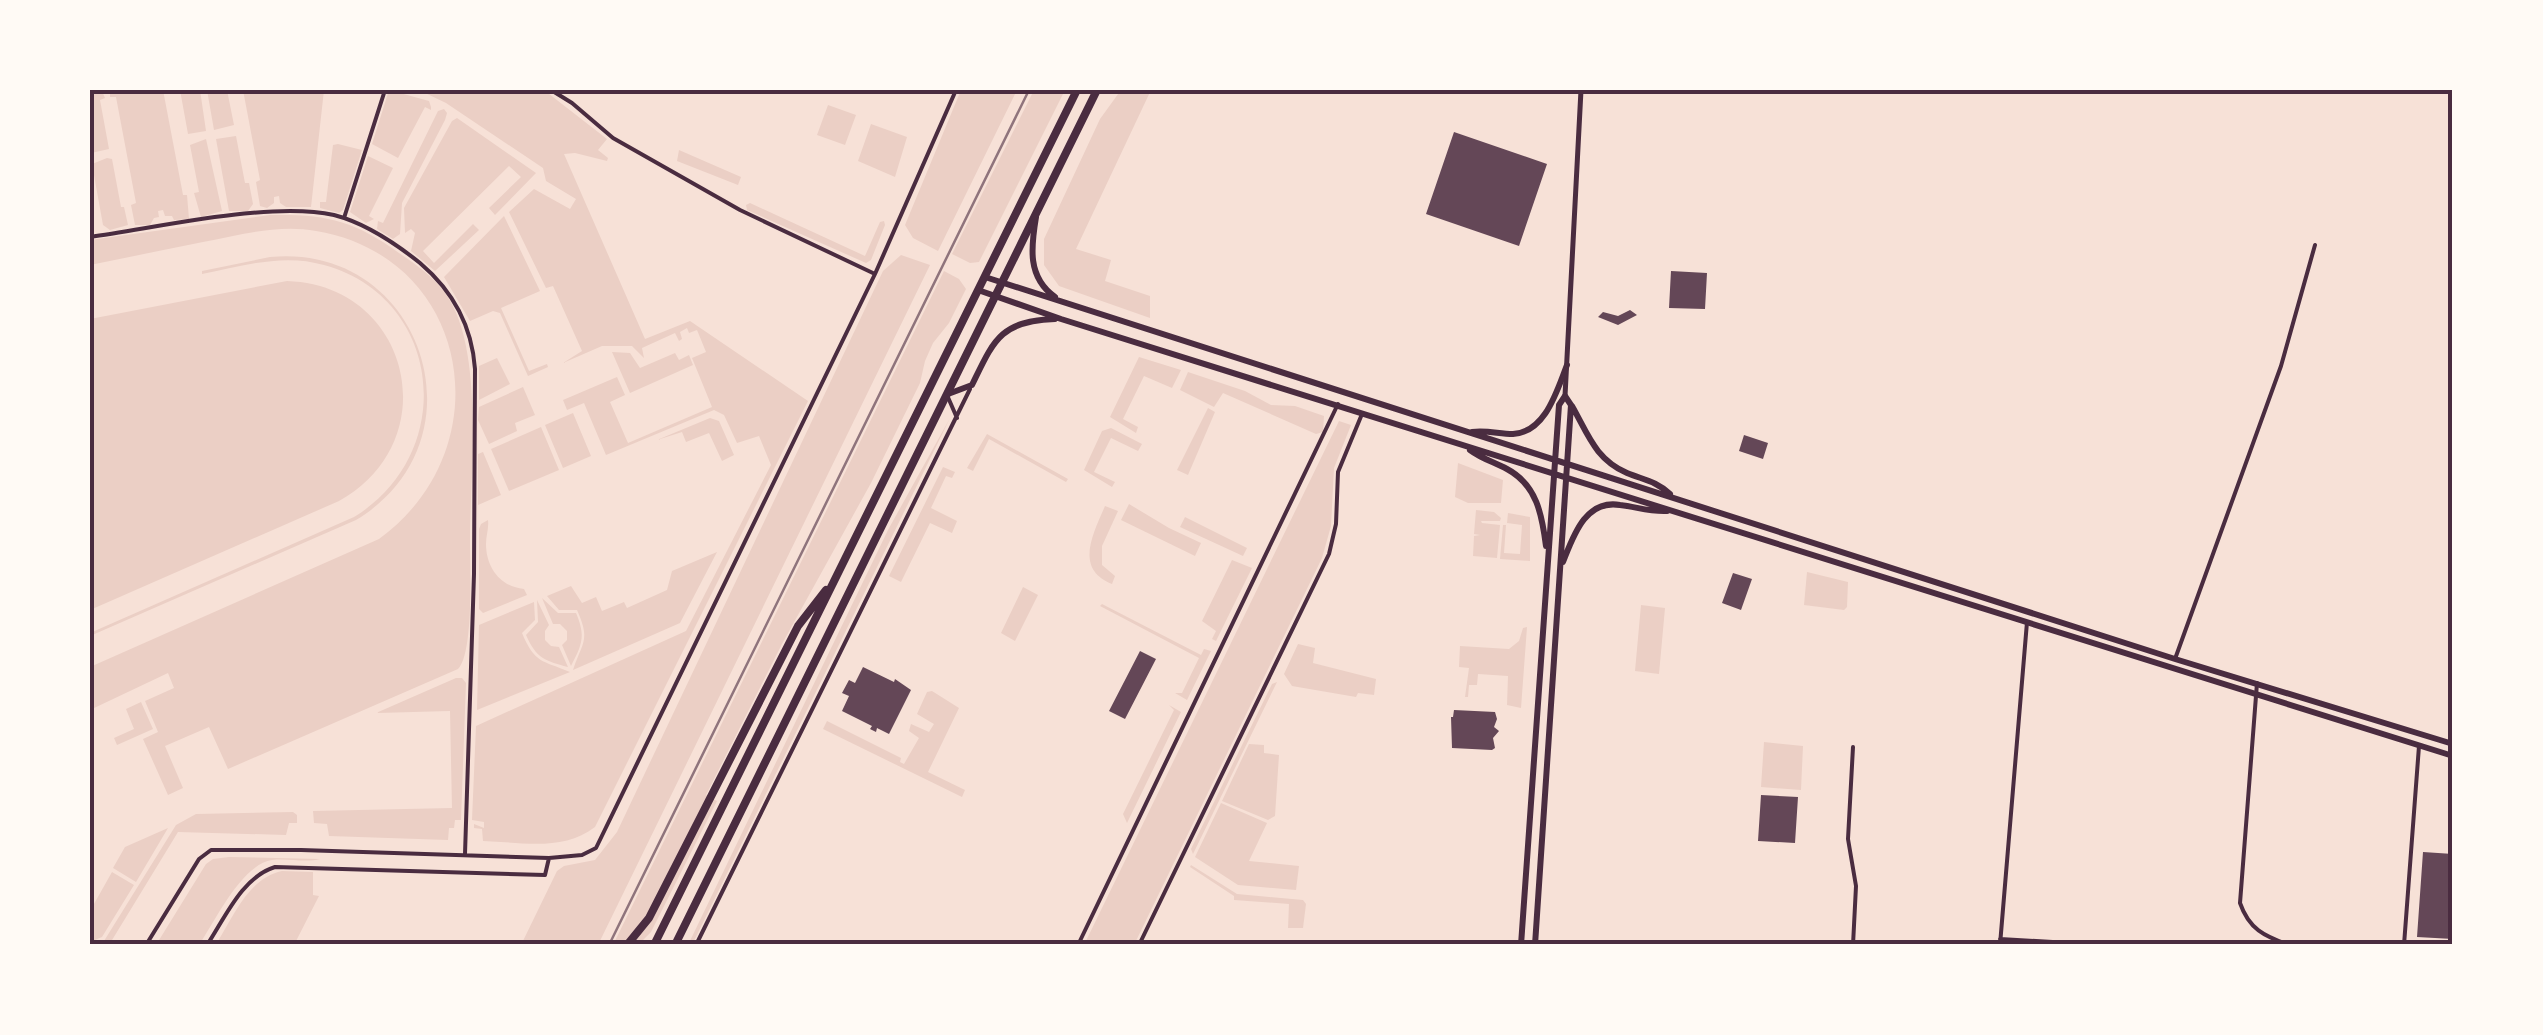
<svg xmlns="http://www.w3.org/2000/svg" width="2543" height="1035" font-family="Arial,sans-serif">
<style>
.green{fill:#ebcfc5}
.building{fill:#644757}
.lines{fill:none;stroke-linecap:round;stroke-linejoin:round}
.minor{stroke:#4a2c40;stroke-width:4}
.tertiary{stroke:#4a2c40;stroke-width:5}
.secondary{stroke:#4a2c40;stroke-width:6}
.trunk{stroke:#4a2c40;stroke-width:8}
.rail{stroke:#8f747c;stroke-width:2.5}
.neatline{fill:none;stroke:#4a2c40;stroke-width:4}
</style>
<rect width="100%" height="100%" fill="#f7e1d7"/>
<path class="green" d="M110 90H163L183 195H187L189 219 174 220 172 216H165L163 210 158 211 159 217 154 218 150 225H135L131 205 136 203 116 97H110Z
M180 90H200L206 131 188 134Z
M207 90H227L234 125 214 130Z
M243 90H324L311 207H286L280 203 279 196 274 197V203L267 208 260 206 256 182 260 180Z
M389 90 429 101 431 107V110L425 107 398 158 372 144Z
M419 90H544L607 139 598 150 608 158 607 161 575 153 564 154 645 339 690 321 808 401 595 827C563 852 521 842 483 841L482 829 474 828V824L484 828V822L472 820 476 726 686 631 771 465 759 436 737 443 724 415 714 410 606 455 584 403 567 410 563 400 617 377 625 395 610 402 628 443 712 407 692 358 706 352 697 330 689 333 687 328 680 332 682 339 679 341 675 333 642 348 644 358 632 346H602L563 363 582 351 553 286 546 288 509 212 534 189 570 209 576 199 546 181 543 168 446 103Z
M961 90H1017L938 251 913 238 905 225Z
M1034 90H1065L979 262 970 263 952 254Z
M1121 90H1151L1076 249 1111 260 1105 281 1150 296V318L1059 286 1044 265V239L1100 119Z
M102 91 105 98 100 100 109 149 91 153 90 93Z
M828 105 856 115 845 145 817 135Z
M444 109 447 113 445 120 402 203 400 234 393 239 377 229 378 221 383 223 438 111Z
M457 118 536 173 495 215 489 208 521 177 509 166 423 251 434 263 473 224 479 230 435 271 411 251 415 233 411 229 405 233 404 208 452 121Z
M871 124 907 137 895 177 858 161Z
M236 136 245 183H249L253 204 248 211H229L216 139Z
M206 139 222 211 201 217 194 193 199 192 190 145Z
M338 144 362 150 343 210 339 213 320 208V202H326L333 145Z
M679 150 741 177 738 185 677 161Z
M368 156 393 168 369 216 374 219 366 223 350 212Z
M107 158 112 159 121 207H124L128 225 110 230 103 225 92 164Z
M750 203 865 256 880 222 884 221 885 225 871 260 866 263 747 210 746 205Z
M270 215C325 214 354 220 399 253 415 264 433 276 445 293 485 347 470 473 470 541 470 566 474 653 458 669L228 769 209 727 165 746 183 788 168 795 143 739 158 732 145 701 174 688 168 673 92 709 90 667 379 539C503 449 472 257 316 231 278 224 240 235 203 242 165 250 128 257 90 265V240Z
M504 216 540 291 501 308 529 371 547 364 548 367 528 376 500 313 493 311 470 321 444 277Z
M901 255 930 265 598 945H521L557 871 564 866 595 860 617 832 883 271Z
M270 257C423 242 488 441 356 520L90 636V633L354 517C458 454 444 298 324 265 283 253 242 266 202 274V271Z
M944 271 959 279 966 289 949 323 933 343 925 361 920 383 871 483 782 644 706 795 717 801 651 932 638 945H613Z
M287 281C411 285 447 441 339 501L90 610V319Z
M612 352 630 353 640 368 675 353 679 360 689 355 693 365 630 393Z
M1139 357 1181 370 1172 388 1144 376 1123 419 1138 427 1136 433 1110 417Z
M497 358 510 384 479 400V366Z
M1188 372 1245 391 1271 405 1295 406 1324 416 1323 432 1316 434 1223 393 1214 407 1180 390Z
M523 387 535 415 515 423 517 431 489 444 478 420 479 407Z
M1208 408 1215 412 1188 475 1177 470Z
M573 413 591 456 563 468 545 425Z
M710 418 719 421 734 455 722 461 709 433 686 442 682 432 657 440Z
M950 418 692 945H688L888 530Z
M1339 421 1351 425 1334 468 1331 526 1322 558 1134 945H1084Z
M541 427 559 470 509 491 491 449Z
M1111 428 1142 444 1138 451 1111 438 1094 472 1115 482 1112 487 1084 470 1102 431Z
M987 434 1068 479 1066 482 989 439 973 471 967 468Z
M483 452 501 495 478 505V454Z
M1458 463 1503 480 1501 503H1468L1455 497Z
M943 467 955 472 952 478 946 476 931 508 957 521 952 533 930 523 901 582 889 576Z
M1129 504 1169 528 1201 543 1195 556 1121 520Z
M1105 506 1118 511 1102 546V565L1115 576 1112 584C1074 569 1093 534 1105 506Z
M1476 510 1494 512 1501 518 1500 521H1481L1482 523 1500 525 1497 558 1473 556 1474 536 1480 535 1474 534Z
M1508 513 1530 517V561L1500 559 1503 525H1506L1504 553 1520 554 1522 525 1507 523Z
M1185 517 1247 548 1243 556 1180 527Z
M488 520C489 529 486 535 486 544 486 568 501 587 524 589L527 595 483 613 479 609V529L481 524Z
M717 552 680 623 573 670C582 642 591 641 577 610H559L547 596 571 586 582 603 596 597 602 611 624 602 627 608 667 590 672 571Z
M1232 560 1252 568 1216 641 1212 639 1216 631 1202 621Z
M1807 572 1848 582 1847 607 1844 610 1804 605Z
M1023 587 1038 595 1015 641 1001 633Z
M542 598 558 613H576C586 636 582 645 571 666L562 645 567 640V631L560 624H553Z
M537 600 549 625 545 631V640L551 646 559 647 568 667C545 661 536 658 526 635L538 622Z
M534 602 535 620 522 633C535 664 542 660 570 672L477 710 479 625Z
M1102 604 1201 655 1204 649 1211 651 1187 700 1175 693H1182L1199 658 1100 606Z
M1641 605 1665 608 1659 674 1635 671Z
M1527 627 1521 708 1507 705 1508 676 1478 674 1477 685H1469L1468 697H1465L1469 668 1459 667 1460 646 1509 649 1519 641 1523 628Z
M1298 644 1315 648 1313 663 1376 679 1374 695 1358 693 1356 697 1292 686 1284 674Z
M456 678H462L466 683 461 820H455L454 828H449L448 840 329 836 327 824 314 823 313 811 452 808 450 711 376 713Z
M1277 682 1193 854 1191 849 1272 684Z
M932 691 959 708 928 772 965 790 962 797 823 729 827 721 901 758 900 762 904 764 919 738 909 731 911 724 929 732 934 724 917 714 927 692Z
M141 702 153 729 117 745 114 738 134 729 126 709Z
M1169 705 1181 712 1127 823 1123 814 1174 710Z
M1764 742 1803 746 1801 790 1761 787Z
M1249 744 1264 745V753L1279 755 1275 816 1268 820 1222 801Z
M1221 803 1267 823 1249 861 1299 866 1296 890 1238 885 1195 857Z
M293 812 297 815V823H289L286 835 178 832 109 945H95L104 941 176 825 196 814Z
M168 828 136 882 113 868 125 847Z
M229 857 320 859C306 863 288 858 272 860 242 864 215 921 199 945H156L206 864 213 859Z
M1191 865 1237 894 1303 900 1306 904 1303 928H1288L1289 904 1234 900V896L1190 867Z
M282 871 313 872V895L319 896 294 945H224L218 941C235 914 249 878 282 871Z
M112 872 134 885 102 937 90 942V911Z"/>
<path class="building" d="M1454 132 1547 164 1519 246 1426 214Z
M1671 271 1707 273 1705 309 1669 308Z
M1630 310 1637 315 1618 325 1598 317 1603 312 1618 316Z
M1744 435 1768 443 1763 459 1739 451Z
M1733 573 1752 579 1741 610 1722 603Z
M1140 651 1156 659 1125 719 1109 711Z
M863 667 894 682 895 679 911 690 889 734 877 728 876 732 870 729 872 726 842 711 849 696 842 693 849 680 855 683Z
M1454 710 1495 712 1497 719 1494 727 1499 731 1493 738 1495 748 1492 750 1452 748 1451 717H1453Z
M1761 795 1798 797 1795 843 1758 841Z
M2423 852 2453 854V939L2417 937Z"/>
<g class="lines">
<path class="minor" d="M551 90 572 103 613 138 740 210 875 274
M344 218 385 90
M90 237C157 228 269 201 334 215 365 223 395 243 420 263 453 291 472 326 475 369L474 574 465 854
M947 395 957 418
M2175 659 2281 366 2315 245
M2257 683 2240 903C2249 929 2264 936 2289 945
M2000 939 2103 945
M146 945 199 859 211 850H301L549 858 582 855 596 848 875 274 956 90
M207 945C225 918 242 877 275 867L545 875 549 858
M696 945 970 389
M1078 945 1338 404
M1139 945 1329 554 1336 524 1338 472 1362 414
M1853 945 1856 886 1848 839 1853 747
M2000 945 2027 622
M2404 945 2419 746"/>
<path class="tertiary" d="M1565 396 1581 90"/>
<path class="secondary" d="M1036 217C1031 247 1027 277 1055 297
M985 277 2175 659 2453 744
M978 290 1061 319 2453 756
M948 394 972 385C994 340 1000 321 1055 319
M1572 406C1588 434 1595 459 1627 473 1644 480 1656 481 1670 494
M1472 432C1487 430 1499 434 1513 434 1546 432 1557 390 1567 365
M1470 450C1482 459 1494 462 1507 469 1537 485 1542 515 1546 546
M1563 562C1573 537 1585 499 1620 505 1637 507 1650 512 1667 511
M1521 945 1559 405 1565 396
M1535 945 1571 405 1565 396"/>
<path class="trunk" d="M627 945 649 918 798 626 826 590
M654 945 1077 90
M675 945 1097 90"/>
<path class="rail" d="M609 945 1029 90"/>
</g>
<rect width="2543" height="1035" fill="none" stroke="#fffaf5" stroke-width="185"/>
<rect x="92" y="92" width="2358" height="850" class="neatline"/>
</svg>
